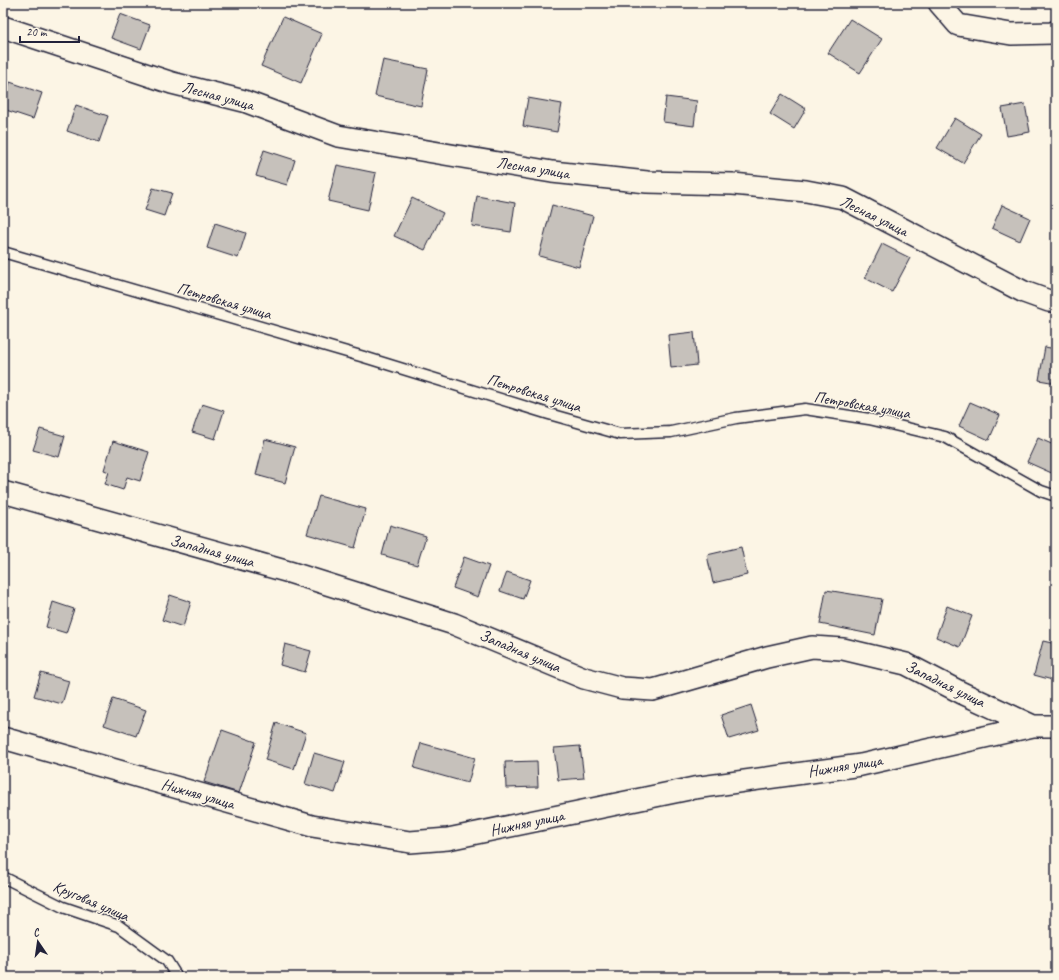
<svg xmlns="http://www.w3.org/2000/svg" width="1059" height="980" font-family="Caveat,sans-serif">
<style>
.building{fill:#c6c1bb;stroke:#22223b}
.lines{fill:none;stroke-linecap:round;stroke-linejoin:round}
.lane-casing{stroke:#22223b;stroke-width:13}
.street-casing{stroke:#22223b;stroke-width:24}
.lane{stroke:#fcf5e5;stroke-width:10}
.street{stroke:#fcf5e5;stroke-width:21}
.labels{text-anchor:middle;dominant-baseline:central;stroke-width:3;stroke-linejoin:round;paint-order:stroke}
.street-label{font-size:16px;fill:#22223b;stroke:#fcf5e5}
</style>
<rect width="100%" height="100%" fill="#fcf5e5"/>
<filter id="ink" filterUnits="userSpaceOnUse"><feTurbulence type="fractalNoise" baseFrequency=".025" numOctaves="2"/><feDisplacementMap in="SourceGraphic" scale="8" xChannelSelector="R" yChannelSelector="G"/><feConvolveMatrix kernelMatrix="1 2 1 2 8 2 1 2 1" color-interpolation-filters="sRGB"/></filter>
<g filter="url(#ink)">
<path class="building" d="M120 14 150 25 141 49 111 38Z
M283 17 322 34 301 83 261 66Z
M850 19 882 39 860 73 828 53Z
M383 60 428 69 421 106 375 96Z
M10 82 42 93 33 119 3 109V102Z
M782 94 806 109 794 129 770 114Z
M666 97 697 101 694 126 663 122Z
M528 98 562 104 557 132 523 126Z
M1025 104 1030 132 1007 136 1002 108Z
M76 105 108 116 99 142 67 131Z
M955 118 981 134 963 163 937 148Z
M264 150 295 160 287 185 256 176Z
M337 165 376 173 368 210 328 201Z
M153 188 172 193 164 216 145 210Z
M477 196 515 203 511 232 472 226Z
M412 198 443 213 425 250 394 236Z
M552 205 593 216 579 267 539 256Z
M1002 205 1030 218 1020 241 992 228Z
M215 223 246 233 238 258 207 248Z
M882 244 910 258 892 292 865 278Z
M694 332 697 365 671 368 668 335Z
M1045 347 1056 349V383L1039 380Z
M3 402 7 403 3 418Z
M970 402 1000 415 989 440 959 426Z
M202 404 224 411 215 439 192 432Z
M40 429 65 436 59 457 33 450Z
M1038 438 1056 446V475L1027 462Z
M265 439 295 447 285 483 256 475Z
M113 441 149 452 140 481 127 477 123 490 105 484 109 472 104 470Z
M319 496 366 509 355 548 307 534Z
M390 525 426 536 417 565 382 555Z
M741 547 747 575 713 583 707 555Z
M464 557 489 566 478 597 453 588Z
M507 572 530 580 523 599 500 591Z
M826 590 882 599 875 635 820 624Z
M170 595 191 602 183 627 162 620Z
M53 602 74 609 66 633 46 627Z
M947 606 972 616 960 647 936 637Z
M1043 641 1056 644V681L1034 675Z
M285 644 311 651 305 672 280 665Z
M41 673 69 681 62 704 34 696Z
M113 699 146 710 136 736 104 725Z
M751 705 759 730 729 739 721 715Z
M276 723 306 733 294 769 265 760Z
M222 730 256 742 239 793 204 782Z
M421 743 475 758 468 783 414 768Z
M580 746 584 778 558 780 554 748Z
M314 753 345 762 335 793 305 784Z
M537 761 538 787 506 788 505 762Z"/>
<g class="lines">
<g class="lane-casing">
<path id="lane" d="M3 252 364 357 549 414 620 434 671 432 736 418 805 409 869 419 945 437 1041 491 1056 496
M3 877 63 907 119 926 167 961 177 977"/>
</g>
<g class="street-casing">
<path id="street" d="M939 3 958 25 1011 34 1053 33 1056 31
M3 27 172 83 244 101 338 136 552 172 647 182 733 184 806 191 843 198 1024 292 1049 301H1056
M3 492 289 572 454 624 584 678 622 688 653 690 767 657 812 647 843 649 906 664 962 693 1033 726
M3 738 312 826 410 842 448 839 694 788 861 765 1033 726H1056"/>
</g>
<use href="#lane" class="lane"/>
<use href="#street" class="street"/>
</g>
</g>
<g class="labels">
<g class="street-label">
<text transform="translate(218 96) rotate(15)">Лесная улица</text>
<text transform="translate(533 168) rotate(9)">Лесная улица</text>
<text transform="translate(874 216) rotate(26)">Лесная улица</text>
<text transform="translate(224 301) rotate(16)">Петровская улица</text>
<text transform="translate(534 393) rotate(17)">Петровская улица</text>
<text transform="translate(862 405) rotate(10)">Петровская улица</text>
<text transform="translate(212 551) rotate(15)">Западная улица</text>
<text transform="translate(520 651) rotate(23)">Западная улица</text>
<text transform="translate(945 684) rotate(26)">Западная улица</text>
<text transform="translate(845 766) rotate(-9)">Нижняя улица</text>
<text transform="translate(198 794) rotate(16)">Нижняя улица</text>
<text transform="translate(527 823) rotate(-12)">Нижняя улица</text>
<text transform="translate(91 901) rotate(23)">Круговая улица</text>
</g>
</g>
<rect width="1059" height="980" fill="none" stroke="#fcf5e5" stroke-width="16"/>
<rect x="8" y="8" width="1043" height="964" fill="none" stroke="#22223b" stroke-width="1.5" filter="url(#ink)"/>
<g transform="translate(38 942) rotate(347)" stroke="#fcf5e5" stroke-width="3" paint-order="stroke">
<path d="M0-3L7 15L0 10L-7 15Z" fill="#22223b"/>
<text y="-6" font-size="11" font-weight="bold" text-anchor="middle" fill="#22223b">С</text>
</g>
<path d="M20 36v6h59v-6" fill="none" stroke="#22223b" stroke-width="2"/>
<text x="26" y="36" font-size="12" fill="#22223b" stroke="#fcf5e5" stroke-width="3" paint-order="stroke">20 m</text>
</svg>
